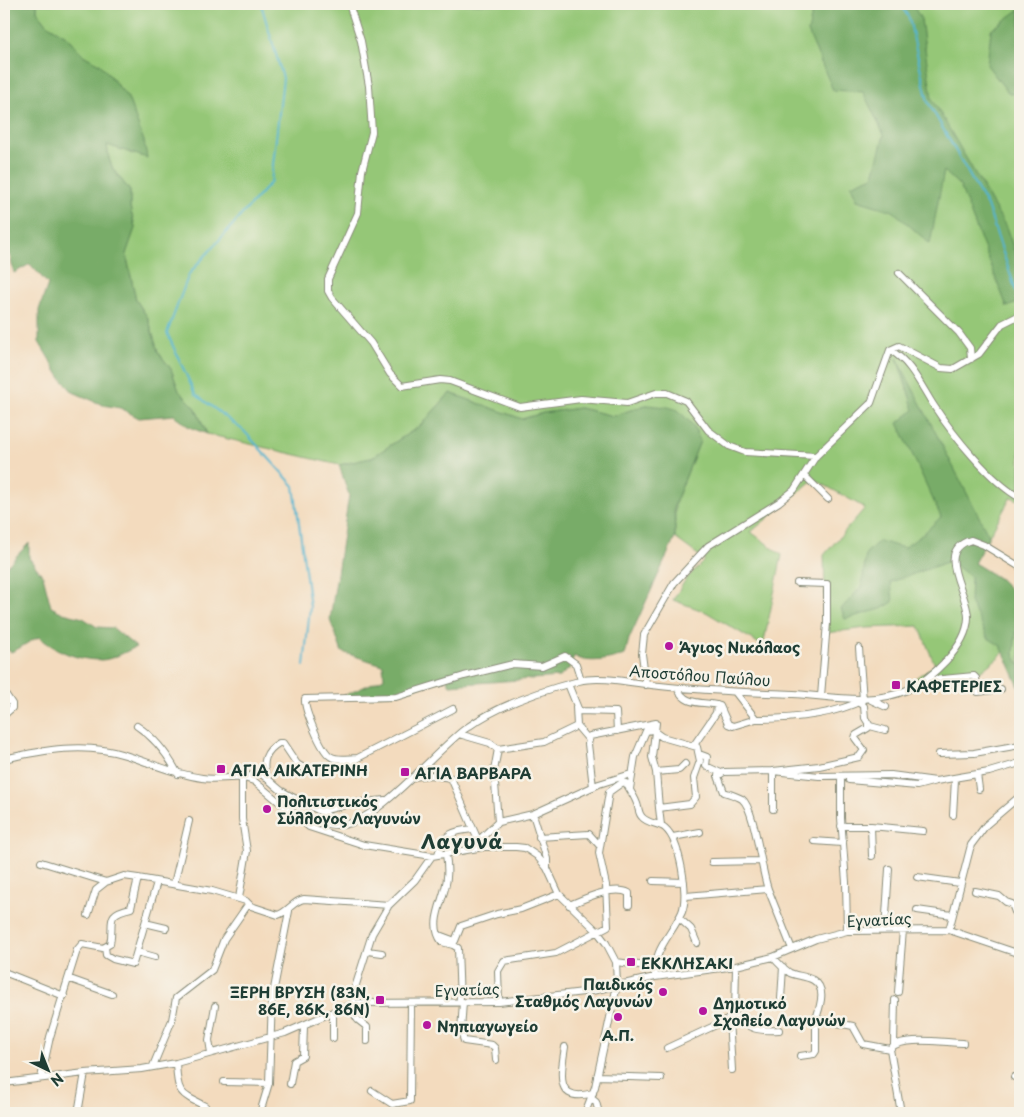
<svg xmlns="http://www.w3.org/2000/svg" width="1024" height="1117" font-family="'Playpen Sans',sans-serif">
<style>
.green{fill:#95c777;stroke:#5a8256}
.forest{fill:#78ac68;stroke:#4c744e}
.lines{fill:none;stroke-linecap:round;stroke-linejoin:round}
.stream{stroke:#52b5d0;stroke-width:2}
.minor-casing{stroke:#898c79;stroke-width:8}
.minor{stroke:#fff;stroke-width:6}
.poi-dot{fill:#b5179e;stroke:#f7f3e8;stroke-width:2}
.labels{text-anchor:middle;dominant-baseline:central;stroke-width:5;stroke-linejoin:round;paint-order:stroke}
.poi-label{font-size:15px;font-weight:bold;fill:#1f3d34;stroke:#f7f3e8;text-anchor:start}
.street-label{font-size:15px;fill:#1f3d34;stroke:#f7f3e8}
.district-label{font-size:20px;font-weight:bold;letter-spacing:1px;fill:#1f3d34;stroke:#f7f3e8}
</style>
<rect width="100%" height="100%" fill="#f7f3e8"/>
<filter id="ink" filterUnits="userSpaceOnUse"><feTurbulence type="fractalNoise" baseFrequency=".02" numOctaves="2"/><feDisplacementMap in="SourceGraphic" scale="10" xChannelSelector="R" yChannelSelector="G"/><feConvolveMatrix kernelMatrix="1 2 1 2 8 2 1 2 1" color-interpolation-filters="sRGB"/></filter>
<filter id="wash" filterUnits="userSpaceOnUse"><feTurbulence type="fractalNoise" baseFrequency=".0096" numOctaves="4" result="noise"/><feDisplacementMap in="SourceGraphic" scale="20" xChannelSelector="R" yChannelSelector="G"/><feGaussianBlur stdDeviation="1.12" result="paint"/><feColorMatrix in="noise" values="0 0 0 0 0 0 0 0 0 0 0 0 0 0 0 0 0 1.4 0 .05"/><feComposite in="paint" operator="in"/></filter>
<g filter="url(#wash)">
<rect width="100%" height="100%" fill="#f3dbbe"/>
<path class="green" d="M37 4H1020V501L1011 497 974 563 1000 579 1020 599V668L1004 652C975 680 959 680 921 685L914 679 935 665 919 626 866 628 826 633 824 555 865 508 814 479 751 532 782 555 763 646 706 612 673 600 686 579 705 560 675 538V504L700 441 693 425 678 410 646 405 613 416 580 408 543 413 522 419 450 393 420 426 371 458 339 465 207 434 195 407 179 391 171 369 158 352 148 318 136 300 126 253 135 228 130 207V191L113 169 109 159 107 145 120 148 134 155V116L128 98 101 65 83 55 66 36 48 25 37 11Z"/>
<path class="forest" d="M4 4H37V11L48 25 66 36 83 55 101 65 128 98 144 141 147 158 107 145 109 159 113 169 130 191V207L135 228 126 254 136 300 148 318 158 352 171 369 179 391 195 407 207 434 189 427 174 415 139 418 120 408 103 405 73 392 60 377 39 342V310L48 284 30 264 14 273 10 256 4 247Z
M814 4H912L921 19 932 99 1006 227 1020 267V302L1007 307 960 186 944 171 930 244 893 211 857 200 851 185 873 176 884 135 863 92 833 90 808 32Z
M1020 9V93L1009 94 987 65 991 30Z
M897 358 989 536 974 563 1000 579 1020 599V633L1016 632 1014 654 1020 666V689L1001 646 988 638 970 602 971 577 950 561 891 582 893 602 881 609 845 619 841 609 862 586 866 553 879 541 904 548 923 534 941 517 898 423 914 410Z
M450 393 522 419 543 413 580 408 613 416 646 405 668 407 678 410 693 425 700 441 674 506 675 538 629 639 625 655C609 659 589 665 574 656L569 669 559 677 450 685 446 678 394 694 341 697 384 678 383 665 342 652 330 620 349 495 339 465 371 458 420 426Z
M29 543V558L43 576 51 607 63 613 83 618 97 627 113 628 136 647C125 652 112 660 100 660 77 660 56 651 39 637 28 641 22 648 11 652L4 648V567L8 565Z"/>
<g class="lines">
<path class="stream" d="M261 4 283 78 271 182 189 274 167 333 195 394 244 431 294 486 310 607 304 666
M900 4 909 18 928 102 988 208 1019 300V311"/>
</g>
</g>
<g filter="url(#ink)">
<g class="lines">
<g class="minor-casing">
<path id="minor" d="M349 4 361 41 369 86 372 132 362 171 358 213 328 279V291L332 298 371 343 390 374 402 386 440 380 450 381 520 407 581 399 627 403 656 393H667L686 401 708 430 729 446 745 452 816 456
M899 273 959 333 970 348 971 359
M890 350C911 362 921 386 934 406 953 435 990 481 1020 498
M805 476 828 499
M797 583 827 584V623L821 696
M922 681 974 676 976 678 978 692 1001 689
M568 684 579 711 616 712 617 731
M646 685 642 654 644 635 674 583 708 546 779 502 794 490 816 456 871 403 890 350 899 346 941 368 953 369 979 354 1002 324 1020 315
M677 688C687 708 703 700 720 706L728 724 733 726 756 719
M4 692 12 704V708L4 715
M735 692 756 719C791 719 831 716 863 700L859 648
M871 700 886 707
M857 702 864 706 865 718 870 726 885 730
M576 707 577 726 588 739
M137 726C155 738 168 755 178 774
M459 734 490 743 498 749 544 742 577 726
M694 745 716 713 717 705
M498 749 494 771 498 822 533 814 547 859V868
M699 754 707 757 706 766 721 773
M939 754 974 753 1020 745
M357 758C349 758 337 761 330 756 321 750 304 709 305 699L396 697 464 676 513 664 542 666 565 656 576 664 581 680
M4 759C43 750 85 742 125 755 151 763 174 774 202 778 219 781 237 774 254 781L309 827 364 845 432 856 484 847H516L525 848 537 856 547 868 559 894 596 930 606 943 616 962 617 985 595 1087 585 1113
M656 772 679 770 685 764
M977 774 979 789
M413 777 430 775 451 778 478 840
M247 778 257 772C267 776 273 785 282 791 301 803 322 810 340 824
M266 778C262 762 265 751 279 743H283L297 764 304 768 328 770 348 763 453 709
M841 780V818L846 882 847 931
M849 780 917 786 936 781
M593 787 588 744 590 736 656 723 652 757 656 772 659 808
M630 789 635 757 646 731 652 730 662 737 697 747 700 761 694 778 696 797 690 804 659 808 661 825
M773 809V771L819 766 859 757 864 750 855 738 856 735 868 728V723
M321 811 354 803 385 800
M291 812C306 818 324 826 341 825 377 823 435 751 465 729 498 705 540 691 579 681 601 675 637 684 660 686 704 691 748 692 793 694 830 696 871 706 907 690 931 679 967 647 968 618 969 593 933 551 971 540L984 545 1020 567
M533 814 599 784 631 774
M953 815 955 779
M841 826H871L872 856
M871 826 923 831
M539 837 589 834 600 846
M673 837 700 832
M478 841 498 822
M814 841 842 843
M438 854C444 833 453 831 473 829
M446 854C447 861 448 870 447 877 446 898 427 922 442 942L453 945 458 948 460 1002
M41 862 106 882 124 876 138 878
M712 862 760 861
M917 877 960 883
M653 881 684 882
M174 884 189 821
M768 889 792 949
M975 891 999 896 1006 902 1012 904 1015 912 1020 915
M686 896 768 889C761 870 755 809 742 799 737 796 730 794 724 792L718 776 724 772 773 771 819 776 891 775 936 781 989 772 1020 763
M239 898 247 851 242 819V778
M569 905C584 899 613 885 629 893V905
M917 910 952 915
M88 915 96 890 106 882
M679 918 691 929 697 943
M145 923 166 928
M885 930 889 869
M949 930 971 845 986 825 1020 796
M439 935 455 941 461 926 497 914 521 909 559 894
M105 947 106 955 113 959 133 964 157 882
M368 951 382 953
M137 952 155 957
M773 957C778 963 784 969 790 973 797 976 806 976 813 980 827 988 820 1006 816 1019L853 1026 863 1044 890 1049
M616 962 654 967
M4 972 64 996
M70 979 112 994
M898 992 903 930
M781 999 783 967
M463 1002 461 1031 464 1041 492 1045 495 1048 496 1060
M499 1002 498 971 504 961 556 953 608 926 606 885 599 853 609 792 623 782 626 783C630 791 636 798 638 807 639 811 639 814 642 817 648 824 659 823 665 828 680 841 689 894 682 912 671 936 653 949 655 977
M333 1012V1038
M735 1015C748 1030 760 1031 779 1030
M367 1041V1027L358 1020 354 1014 353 994 372 934 389 905 415 880 432 856
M894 1044 895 1000
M565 1047C561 1073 554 1104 593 1093
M667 1048 729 1019
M890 1049C900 1035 946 1043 963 1043
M890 1049 901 1113
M211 1053 209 1040 215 1006
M800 1056 814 1054 816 1051V1019
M176 1063C178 1093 178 1093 205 1106
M153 1066 172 1020 176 998 212 970 224 939 247 906H251
M732 1070 729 1019 735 1015 736 966
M597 1076 661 1078
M1014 1077 1020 1078
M41 1078 50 1037 77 950 82 944 103 948 110 944C115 922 103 914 131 908L138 878 212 891 246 901 251 906 278 915C289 911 293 901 304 899L389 905
M224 1082 269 1083
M4 1083 85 1073 142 1069 176 1063 285 1033 342 1008 359 1003 499 1002 592 991 655 977 736 966 773 957 816 939 847 931 949 930 1020 954
M290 1084 294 1061 303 1056 304 1026
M372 1091 392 1104 410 1101 411 1004
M591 1098 596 1102 599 1113
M78 1113 85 1073
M260 1113 269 1083 272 999 289 911"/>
</g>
<use href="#minor" class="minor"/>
</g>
</g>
<g class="poi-dot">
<circle cx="669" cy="646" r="5"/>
<rect x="891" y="680" width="10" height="10" rx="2.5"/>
<rect x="216" y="764" width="10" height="10" rx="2.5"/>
<rect x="400" y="767" width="10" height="10" rx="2.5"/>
<circle cx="267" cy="809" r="5"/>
<rect x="626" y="957" width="10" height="10" rx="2.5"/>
<circle cx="663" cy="992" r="5"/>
<rect x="375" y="995" width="10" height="10" rx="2.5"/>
<circle cx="703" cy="1011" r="5"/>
<circle cx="618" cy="1017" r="5"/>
<circle cx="427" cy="1025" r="5"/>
</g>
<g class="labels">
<g class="poi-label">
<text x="679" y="646">Άγιος Νικόλαος</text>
<text x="906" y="685">ΚΑΦΕΤΕΡΙΕΣ</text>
<text x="231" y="769">ΑΓΙΑ ΑΙΚΑΤΕΡΙΝΗ</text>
<text x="415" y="772">ΑΓΙΑ ΒΑΡΒΑΡΑ</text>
<text x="277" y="800">Πολιτιστικός<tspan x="277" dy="17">Σύλλογος Λαγυνών</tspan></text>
<text x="641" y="962">ΕΚΚΛΗΣΑΚΙ</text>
<text x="653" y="983" text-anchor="end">Παιδικός<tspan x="653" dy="17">Σταθμός Λαγυνών</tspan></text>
<text x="370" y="991" text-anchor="end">ΞΕΡΗ ΒΡΥΣΗ (83Ν,<tspan x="370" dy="17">86Ε, 86Κ, 86Ν)</tspan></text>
<text x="713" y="1002">Δημοτικό<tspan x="713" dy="17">Σχολείο Λαγυνών</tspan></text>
<text x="437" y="1025">Νηπιαγωγείο</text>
<text x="618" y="1034" text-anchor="middle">Α.Π.</text>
</g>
<g class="street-label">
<text transform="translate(700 675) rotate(4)">Αποστόλου Παύλου</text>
<text transform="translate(879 919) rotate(-3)">Εγνατίας</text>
<text transform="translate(467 989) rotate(-2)">Εγνατίας</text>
</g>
<g class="district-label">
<text x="462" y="841">Λαγυνά</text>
</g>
</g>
<rect width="1024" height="1117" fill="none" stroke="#f7f3e8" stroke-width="20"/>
<g transform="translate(48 1070) rotate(137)" stroke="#f7f3e8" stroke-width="4" paint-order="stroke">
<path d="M0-4L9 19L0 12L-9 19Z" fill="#1f3d34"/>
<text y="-8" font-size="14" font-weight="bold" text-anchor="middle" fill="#1f3d34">N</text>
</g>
</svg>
